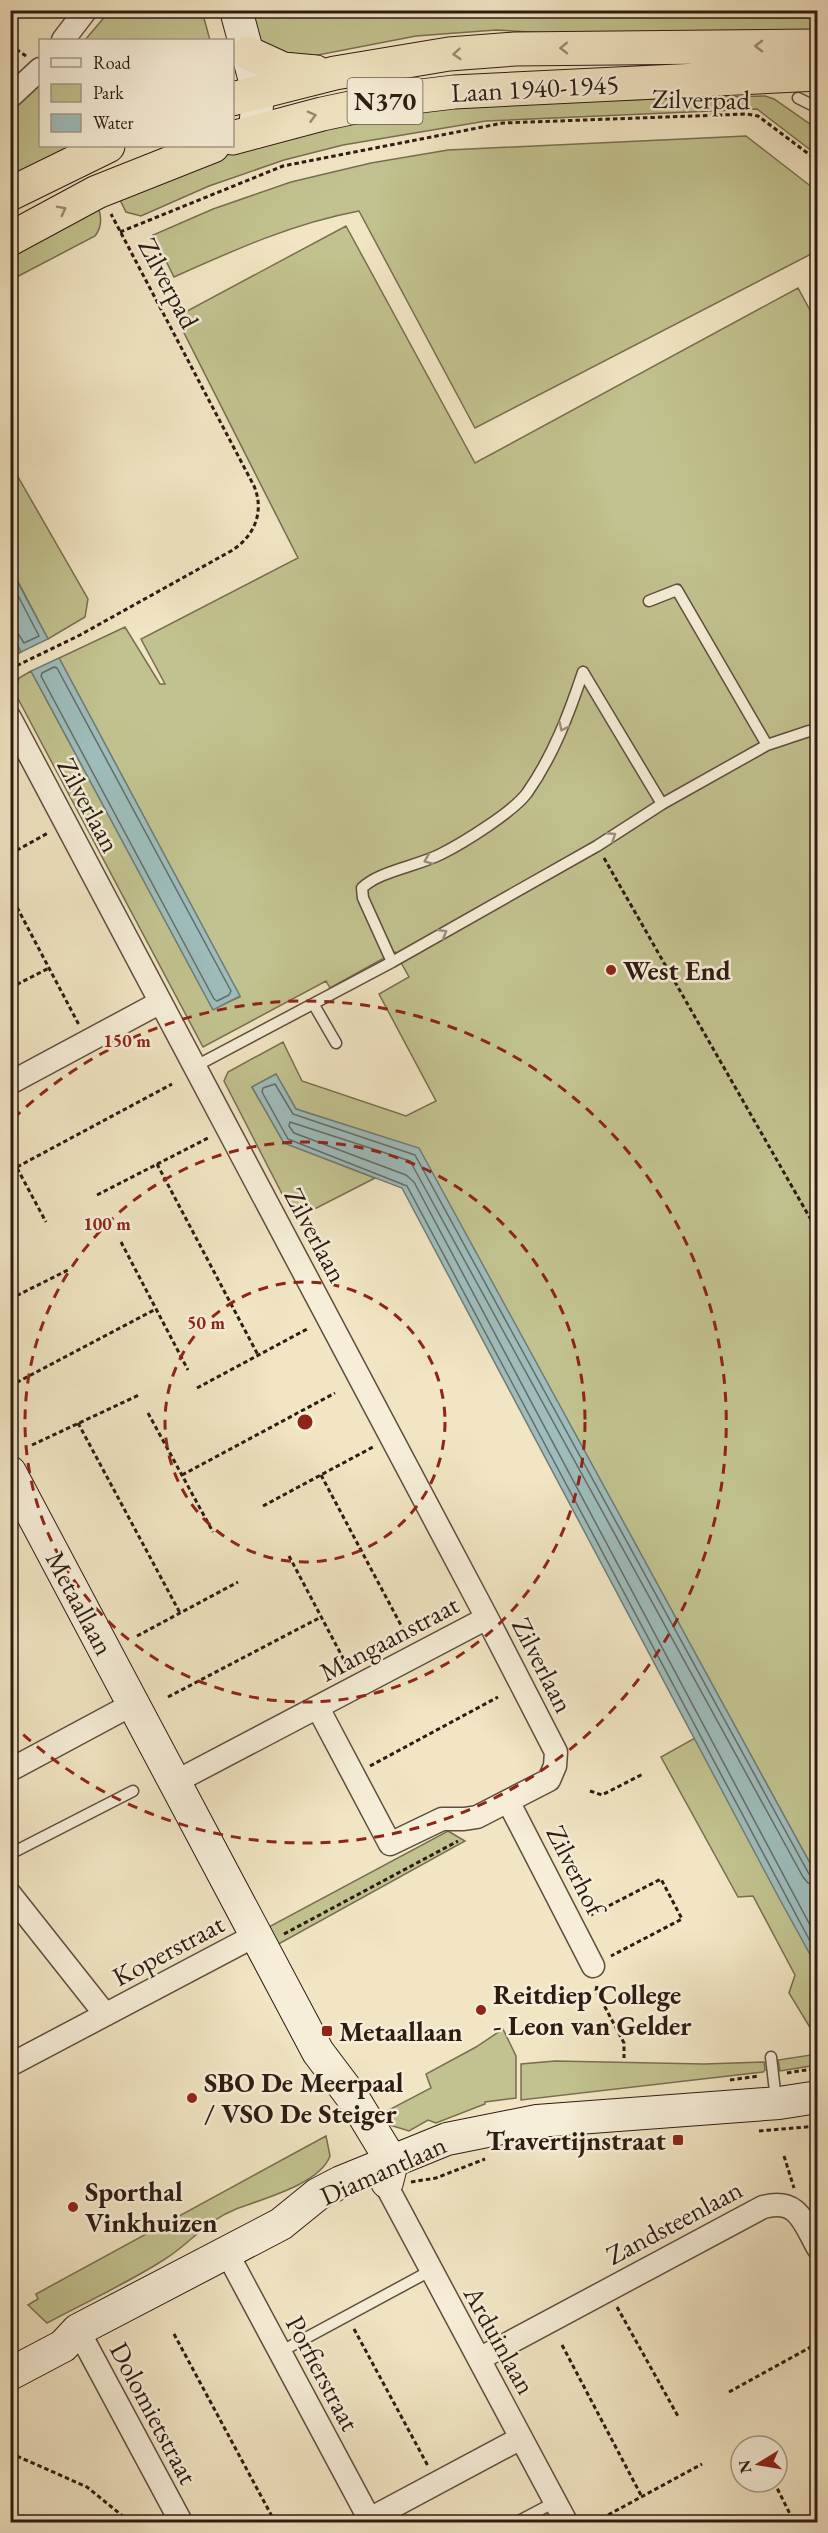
<svg xmlns="http://www.w3.org/2000/svg" width="828" height="2533" font-family="'EB Garamond',serif">
<style>
.green{fill:#c1c28f;stroke:#786e50;stroke-width:1.5}
.water{fill:#9ebdbc;stroke:#717c78;stroke-width:1.5}
.lines{fill:none;stroke-linecap:round;stroke-linejoin:round}
.shore{stroke:#666c67;stroke-width:1.5}
.lane-casing{stroke:#5f4e3e;stroke-width:13}
.street-casing{stroke:#5f4e3e;stroke-width:25}
.secondary-casing{stroke:#2e1b12;stroke-width:34}
.highway-casing{stroke:#2e1b12;stroke-width:35}
.path{stroke:#2e1b12;stroke-width:3;stroke-dasharray:4.5 3;stroke-linecap:butt}
.lane{stroke:#f6eed8;stroke-width:10}
.street{stroke:#f6eed8;stroke-width:22}
.secondary{stroke:#f6eed8;stroke-width:32}
.highway{stroke:#f1e5c3;stroke-width:33}
.oneway{stroke:#998a73}
.oneway2{stroke:#9c8f7f}
.ring{fill:none;stroke:#8f2418;stroke-width:3;stroke-dasharray:10 8}
.poi-dot{fill:#8f2418;stroke:#f6eed8;stroke-width:2}
.labels{text-anchor:middle;dominant-baseline:central;stroke-width:5;stroke-linejoin:round;paint-order:stroke}
.shield{fill:#f6eed8;stroke:#6a5a4d;stroke-width:1.5}
.shield-label{font-size:26px;font-weight:bold;fill:#2e1b12}
.street-label{font-size:27px;fill:#2e1b12;stroke:#f6eed8}
.poi-label{font-size:27px;font-weight:bold;fill:#2e1b12;stroke:#f6eed8;text-anchor:start}
.centre{fill:#8f2418;stroke:#f6eed8;stroke-width:3}
.ring-label{font-size:18px;text-anchor:middle;font-weight:bold;fill:#8f2418;stroke:#f6eed8;stroke-width:5;stroke-linejoin:round;paint-order:stroke}
</style>
<rect width="100%" height="100%" fill="#f1e5c3"/>
<filter id="stains"><feTurbulence type="fractalNoise" baseFrequency=".00333" numOctaves="4"/><feColorMatrix values="0 0 0 0 .2 0 0 0 0 .09 0 0 0 0 .02 0 0 0 .5 -.17"/></filter>
<radialGradient id="worn" r=".72"><stop offset=".6" stop-color="#630" stop-opacity="0"/><stop offset="1" stop-color="#630" stop-opacity=".3"/></radialGradient>
<path class="green" d="M116 10 202 11 210 40H85L108 13Z
M611 10 656 17 817 18 818 35 601 36 496 30 416 36 292 60 262 48 242 11Z
M39 83 40 146H71L72 148 11 181V108Z
M765 96 774 99 817 129V155L757 109 486 121 343 145 284 160 209 186 141 216 126 212 118 196 226 151 383 113 482 104Z
M746 136 817 191V251L475 428 359 211C294 223 234 250 174 277L153 235 213 209 291 182 371 163 448 150Z
M97 205C102 216 102 227 95 236L11 280 10 253Z
M346 226 475 463 798 288 818 325 817 1876 419 1149 296 1109 276 1074 252 1087 284 1143 375 1178 295 1219 224 1081 228 1072 283 1042 302 1081 406 1116 436 1101 379 994 409 977 395 952 330 988 326 981 203 1047 15 693 19 678 31 671 213 1009 240 997 59 658 125 627 160 684H165L141 639 298 558 176 317Z
M10 463 88 599 85 617 48 639 11 568Z
M10 632 21 652 11 658H10Z
M695 1738 816 1965 817 1964V2039L789 1993 795 1975 753 1896 738 1897 661 1757Z
M448 1831 465 1841 275 1946 265 1929Z
M503 2029 516 2056V2098L485 2102V2104L436 2123 428 2120 409 2131 390 2125 383 2113 431 2088 426 2074 476 2047Z
M817 2054V2065L780 2071 778 2060Z
M555 2061 704 2064 764 2062 765 2070 763 2072 521 2100V2064Z
M326 2136 330 2156C320 2184 262 2199 236 2209 204 2222 191 2243 165 2259 128 2283 86 2302 47 2323L28 2305 38 2299 36 2294Z"/>
<path class="water" d="M817 10V18L656 17 611 11Z
M10 568 48 639 21 652 11 632Z
M59 658 240 996 213 1010 31 671Z
M276 1074 296 1109 419 1148 817 1876V1964L816 1965 779 1898 402 1188 284 1143 252 1087Z"/>
<g class="lines">
<path class="shore" d="M654 10 818 12
M10 580 39 636 24 643 17 632 10 630
M54 667 57 668 231 991 229 995 217 1001 214 999 41 676 42 673Z
M818 1878 809 1874 415 1155 293 1114 275 1084 263 1088 262 1092 288 1139 407 1186 818 1956
M818 1885 808 1883 803 1877 410 1161 290 1122 289 1126 294 1133 406 1175 414 1182 818 1940"/>
<g class="lane-casing">
<path id="lane" d="M798 98 818 108
M649 601 677 590 767 745
M583 672 662 804
M392 962 363 898 362 888C379 871 418 866 441 854 463 843 513 812 527 793 553 756 569 714 583 672
M314 1005 336 1043
M194 1067 392 962 597 846 662 804 767 745 809 731 818 734
M10 1562H11
M10 1854 133 1791
M771 2057 776 2100
M280 2352 430 2271
M517 2522 555 2502"/>
</g>
<g class="street-casing">
<path id="street" d="M63 40 86 10
M10 97 40 69
M10 718 487 1618 556 1752 555 1766 549 1780 477 1817 464 1819H442L390 1844 318 1708
M10 1083 159 1003
M10 1770 133 1704
M175 1782 487 1618
M508 1801 593 1966
M10 1894 105 2014
M10 2065 256 1935
M386 2185 566 2522
M227 2253 371 2522
M78 2330 181 2522
M479 2359 763 2207C798 2198 803 2221 818 2248
M364 2522 521 2438"/>
</g>
<g class="secondary-casing">
<path id="secondary" d="M236 10 258 92 255 132
M10 1472 318 2052 355 2101 392 2162 387 2182
M10 2374 63 2346 78 2330 281 2224 318 2194 341 2182 447 2139 537 2121 779 2103 818 2097"/>
</g>
<g class="highway-casing">
<path id="highway" d="M248 53 283 69 316 72
M232 99 335 73 449 54 515 49 818 46
M232 138 322 114 388 100 454 92 818 74
M10 194 108 146
M10 239 97 192 213 146"/>
</g>
<path class="path" d="M10 45 26 56
M120 232 283 166 503 123 747 114 758 116 818 161
M10 669 80 635 231 551C254 537 265 512 254 486L111 214
M10 854 48 833
M604 858 818 1232
M10 894 79 1025
M10 988 49 968
M10 1155 46 1222
M157 1164 258 1355
M17 1167 172 1084
M97 1195 210 1137
M121 1242 188 1370
M10 1299 70 1269
M10 1386 156 1309
M197 1388 309 1328
M148 1413 213 1532
M78 1423 180 1613
M32 1445 139 1395
M182 1475 335 1393
M321 1475 403 1629
M263 1506 373 1447
M289 1556 344 1660
M137 1636 238 1582
M168 1697 321 1617
M370 1766 498 1697
M590 1791 602 1795 643 1774
M589 1916 661 1879 682 1919 611 1956
M284 1934 458 1841
M597 1986 596 1990 624 2043V2058
M787 2073 818 2068
M730 2080 759 2076
M759 2131 818 2126
M784 2156 794 2188
M411 2182 436 2178 485 2159
M617 2307 679 2418
M354 2329 428 2466
M174 2334 275 2522
M562 2345 642 2497
M729 2392 818 2343
M753 2438 757 2446
M10 2453 87 2487 130 2522
M774 2482 794 2522
M595 2522 702 2464"/>
<use href="#lane" class="lane"/>
<use href="#street" class="street"/>
<use href="#secondary" class="secondary"/>
<use href="#highway" class="highway"/>
</g>
<defs><path id="oneway-chevron" d="M-2-3.5L2.5 0L-2 3.5" fill="none" stroke-width="1.6" stroke-linecap="round" stroke-linejoin="round" transform="scale(1.5)"/></defs>
<g class="oneway">
<use href="#oneway-chevron" transform="translate(759 46) rotate(180)"/>
<use href="#oneway-chevron" transform="translate(564 48) rotate(179)"/>
<use href="#oneway-chevron" transform="translate(457 54) rotate(175)"/>
<use href="#oneway-chevron" transform="translate(312 116) rotate(-15)"/>
<use href="#oneway-chevron" transform="translate(62 210) rotate(-27)"/>
</g>
<g class="oneway2">
<use href="#oneway-chevron" transform="translate(563 727) rotate(116)"/>
<use href="#oneway-chevron" transform="translate(612 836) rotate(-33)"/>
<use href="#oneway-chevron" transform="translate(428 860) rotate(158)"/>
<use href="#oneway-chevron" transform="translate(443 933) rotate(-30)"/>
</g>
<g class="ring">
<circle cx="305" cy="1422" r="140"/>
<circle cx="305" cy="1422" r="280"/>
<path d="M13 1119A421 421 0 1 1 13 1725"/>
</g>
<g class="poi-dot">
<circle cx="611" cy="970" r="6"/>
<circle cx="481" cy="2010" r="6"/>
<rect x="321" y="2025" width="12" height="12" rx="3"/>
<circle cx="192" cy="2098" r="6"/>
<rect x="672" y="2134" width="12" height="12" rx="3"/>
<circle cx="73" cy="2207" r="6"/>
</g>
<g class="labels">
<rect class="shield" x="347.5" y="78" width="75" height="46" rx="4.5"/>
<g class="shield-label">
<text x="385" y="101">N370</text>
</g>
<g class="street-label">
<text transform="translate(535 88) rotate(-3)">Laan 1940-1945</text>
<text transform="translate(701 99) rotate(1)">Zilverpad</text>
<text transform="translate(169 283) rotate(62)">Zilverpad</text>
<text transform="translate(89 805) rotate(62)">Zilverlaan</text>
<text transform="translate(316 1235) rotate(62)">Zilverlaan</text>
<text transform="translate(80 1603) rotate(62)">Metaallaan</text>
<text transform="translate(389 1638) rotate(-28)">Mangaanstraat</text>
<text transform="translate(543 1665) rotate(63)">Zilverlaan</text>
<text transform="translate(576 1870) rotate(63)">Zilverhof</text>
<text transform="translate(168 1950) rotate(-28)">Koperstraat</text>
<text transform="translate(383 2170) rotate(-24)">Diamantlaan</text>
<text transform="translate(674 2222) rotate(-28)">Zandsteenlaan</text>
<text transform="translate(500 2340) rotate(61)">Arduinlaan</text>
<text transform="translate(323 2373) rotate(62)">Porfierstraat</text>
<text transform="translate(154 2413) rotate(62)">Dolomietstraat</text>
</g>
<g class="poi-label">
<text x="623" y="970">West End</text>
<text x="493" y="1994">Reitdiep College<tspan x="493" dy="31">- Leon van Gelder</tspan></text>
<text x="339" y="2031">Metaallaan</text>
<text x="204" y="2082">SBO De Meerpaal<tspan x="204" dy="31">/ VSO De Steiger</tspan></text>
<text x="666" y="2140" text-anchor="end">Travertijnstraat</text>
<text x="85" y="2191">Sporthal<tspan x="85" dy="31">Vinkhuizen</tspan></text>
</g>
</g>
<circle cx="305" cy="1422" r="9" class="centre"/>
<g class="ring-label">
<text x="127" y="1047">150 m</text>
<text x="107" y="1230">100 m</text>
<text x="206" y="1329">50 m</text>
</g>
<rect width="828" height="2533" fill="none" stroke="#f1e5c3" stroke-width="36"/>
<rect x="12" y="12" width="804" height="2509" fill="none" stroke="#2e1b12" stroke-width="3"/>
<rect x="18" y="18" width="792" height="2497" fill="none" stroke="#2e1b12" stroke-width="1.5"/>
<rect x="39" y="39" width="195" height="108" fill="#f6eed8" stroke="#a69a89" stroke-width="1.5"/>
<rect x="51" y="58" width="30" height="9" fill="#f6eed8" stroke="#a69a89" stroke-width="1.5"/>
<text x="93" y="69" font-size="18" fill="#2e1b12">Road</text>
<rect x="51" y="84" width="30" height="18" fill="#c1c28f" stroke="#a69a89" stroke-width="1.5"/>
<text x="93" y="99" font-size="18" fill="#2e1b12">Park</text>
<rect x="51" y="114" width="30" height="18" fill="#9ebdbc" stroke="#a69a89" stroke-width="1.5"/>
<text x="93" y="129" font-size="18" fill="#2e1b12">Water</text>
<g transform="translate(759 2464) rotate(259)"><circle r="28" fill="#f6eed8" stroke="#a69a89" stroke-width="1.5"/>
<path d="M0-4.5L10 22L0 15L-10 22Z" fill="#8f2418"/>
<text y="-9" font-size="16" font-weight="bold" text-anchor="middle" fill="#2e1b12">N</text>
</g>
<rect width="100%" height="100%" filter="url(#stains)"/>
<rect width="100%" height="100%" fill="url(#worn)"/>
</svg>
